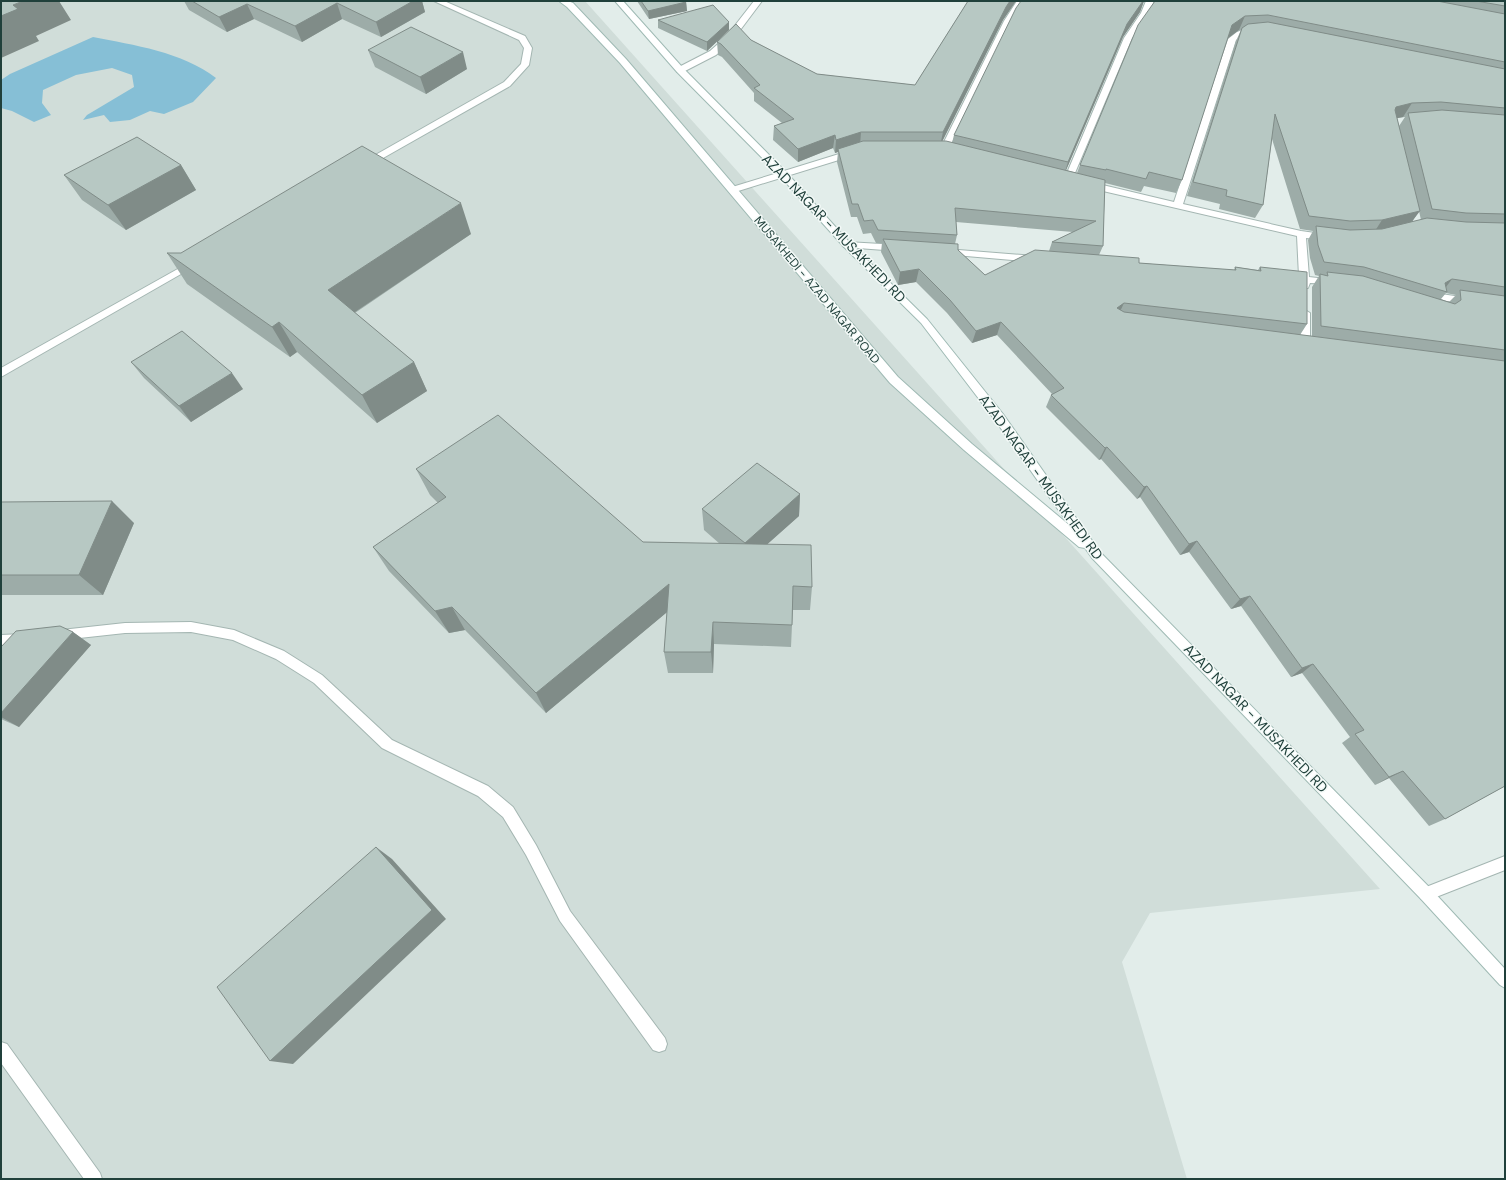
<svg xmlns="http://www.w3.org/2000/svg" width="1506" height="1180" font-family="'DM Sans',sans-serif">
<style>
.built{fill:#d0ddd9}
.water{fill:#86bfd6}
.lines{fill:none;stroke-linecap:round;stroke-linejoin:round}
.lane-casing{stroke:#a4b6b2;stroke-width:2}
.street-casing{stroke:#a4b6b2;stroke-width:2}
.secondary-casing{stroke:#9fbab4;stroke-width:2}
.lane{fill:#fff;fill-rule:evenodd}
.street{fill:#fff;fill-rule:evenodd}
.secondary{fill:#fff;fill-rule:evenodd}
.wall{fill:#9daca8;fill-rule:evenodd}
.shaded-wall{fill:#808c88}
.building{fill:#b7c8c3;stroke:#808c88}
.labels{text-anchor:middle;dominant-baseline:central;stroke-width:3;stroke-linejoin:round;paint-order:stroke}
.far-street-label{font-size:12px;fill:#20403b;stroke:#f3f9f7}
.street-label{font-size:14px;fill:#20403b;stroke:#f3f9f7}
</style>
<rect width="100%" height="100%" fill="#e2edea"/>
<path class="built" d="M1 1H585L1380 889 1150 913 1122 962 1187 1179H1Z"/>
<path class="water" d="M93 37C134 45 182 52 216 78L193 102 164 114 150 111 130 120 110 122 104 115 83 120 87 115 134 87 132 75 112 68 76 75 43 90 42 103 51 115 34 122 12 111 1 108V80L10 74Z"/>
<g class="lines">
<g class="lane-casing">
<path id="lane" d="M434 1H444L525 36 532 48 529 65 510 86 369 166H363L362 164 363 162 504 82 521 64 524 48 519 40Z
M192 261 197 264 195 266 1 377V368Z
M191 622 234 630 284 651 322 675 392 740 488 786 513 807 536 845 570 911 665 1038 667 1044 665 1050 659 1052 653 1050 560 921 526 855 503 817 478 796 382 748 314 683 276 659 233 640 191 632 125 633 61 640 57 639 55 635 57 631 61 630 125 623Z
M23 634 27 635 29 639 27 643 1 645V635Z
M1 1042 7 1044 100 1173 102 1179H84L1 1063Z"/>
</g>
<g class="street-casing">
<path id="street" d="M754 1H762L732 41 716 55 683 72H677V68L710 51 726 37Z
M1017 1H1025L1012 21 948 150 944 153 941 152 940 150 1004 21Z
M1146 1H1154L1149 13 1132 38 1072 180 1071 182H1065L1064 180 1124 38 1141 13Z
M1245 29H1255L1259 31C1252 36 1245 32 1236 40L1183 204 1301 231 1329 235 1331 237 1329 239 1326 240 1306 238 1309 277 1335 280 1337 282 1335 284 1310 283 1308 288H1302L1300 282 1288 280 1286 278 1288 276H1299L1297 236 1090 188 1086 185 1090 182 1174 202 1228 39 1237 32Z
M852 150 856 153 855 155 735 192 732 193 728 190 729 188Z
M847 242 898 245 903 248 898 251 844 247 842 245 844 243Z
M946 249 1035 256 1040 259 1035 262 943 254 941 252Z
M1441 294 1468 298 1473 301 1468 304 1447 301 1449 312 1444 315 1438 313 1436 311 1438 308 1436 297Z
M1305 310 1310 313V343L1309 346H1301L1300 343V313Z
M1505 856V870L1426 901 1421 899 1419 894 1421 889Z"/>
</g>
<g class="secondary-casing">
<path id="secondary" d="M559 1H568L573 3 626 59 898 377 972 444 1069 525 995 420 921 323 844 247 780 176 677 72 615 1H623L683 68 786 172 850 243 927 319 1003 414 1100 552 1431 889 1505 969V988L1500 985 1421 899 1092 558 1085 548 1079 547 964 450 890 383 620 63 567 7Z"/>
</g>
<use href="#lane" class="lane"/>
<use href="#street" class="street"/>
<use href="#secondary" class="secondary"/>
</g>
<path class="wall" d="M184 1H422L425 12 381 37 342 19 302 42 254 19 227 32 189 10Z
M637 1H686L687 11 649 19Z
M968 1H1016L1003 20 942 141 952 143 954 135 1021 1H1144L1140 12 1123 37 1066 170 1077 173 1080 165 1155 1H1505V786L1445 819 1429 826 1389 778 1375 785 1342 743 1350 737 1302 673 1291 677 1241 606 1231 609 1189 552 1180 555 1140 497 1137 499 1101 459 1099 460 1046 407 1051 395 1052 394 997 335 972 343 947 313 916 282 898 285 881 252 882 243H876L871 233 863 234 857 217H851L837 162 838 152 835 153 833 148 798 162 773 140 774 126 782 123 754 101V93L722 57 718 55 717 42 751 40 817 74 915 85ZM1239 30H1241L1236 41 1187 196 1220 204 1219 209 1255 218 1263 205 1272 139 1300 229 1313 231 1308 240 1310 258 1315 275 1319 276 1312 287V336L1300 335 1307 324 1260 267 1258 270 1235 267 1234 270 1139 263 1099 255 1103 246 1105 183 1141 192 1144 186 1176 193 1182 180 1228 37ZM1405 117 1399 126 1397 118ZM1419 211 1421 220 1412 222ZM956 222 1073 232 1052 242 1049 251 985 275 958 250 955 244 957 235ZM1446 293 1456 295 1449 302 1441 299Z
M658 20 729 22V30L707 51 658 28Z
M368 50 467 69 426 94 375 67Z
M181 165 196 190 126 230 82 200 64 175Z
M471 234 355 313 414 362 427 391 377 423 297 352 290 357 187 284 167 253H181Z
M131 362 243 389 191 422 144 378Z
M416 469 643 542 720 544 704 530 702 509 800 494 799 516 767 544 812 587 810 610H793L792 625 791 647 714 644 713 673H668L664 652 667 612 546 713 465 630 449 633 389 571 373 547 438 503 430 495Z
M1 502 134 523 103 595H1Z
M73 632 91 645 19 727 1 719V647Z"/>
<path class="shaded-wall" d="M23 1H59L71 20 36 36 39 41 1 58V16L13 5Z
M413 1H422L425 12 381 37 376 22Z
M1010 1H1016L1003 20 940 146 943 132 1006 7Z
M1143 1H1144L1140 12 1123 37 1064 175 1068 162 1127 24Z
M686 2 687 11 649 19 648 11Z
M337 3 342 19 302 42 295 26Z
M247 4 254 19 227 32 219 17Z
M1245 16 1239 30 1227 39 1232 25Z
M729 22V30L707 51V42Z
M463 52 467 69 426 94 420 77Z
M1412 103 1403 117 1388 120 1396 107Z
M861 132 860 146 838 149V152L835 153 836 140Z
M835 135 833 148 798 162V149Z
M181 165 196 190 126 230 108 205Z
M461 203 471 234 343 320 328 290Z
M1420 211 1410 224 1373 234 1382 220Z
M919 269 916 282 898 285 900 272Z
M1452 279 1443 291 1445 283Z
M1124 303 1118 316 1117 308Z
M279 322 297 352 290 357 272 327Z
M1001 322 997 335 972 343 976 331Z
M414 362 427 391 377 423 362 395Z
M232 373 243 389 191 422 179 406Z
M1107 447 1101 459 1099 460 1105 448Z
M1147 486 1140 497 1137 499 1144 487Z
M800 494 799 516 745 564V543Z
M112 501 134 523 103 595 79 575Z
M1197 541 1189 552 1180 555 1189 544Z
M669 584 672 608 546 713 536 693Z
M1250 596 1241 606 1231 609 1240 599Z
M452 607 465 630 449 633 435 611Z
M713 622 714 644 713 673 711 652Z
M73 632 91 645 19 727 1 717V713Z
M1313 664 1302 673 1291 677 1302 668Z
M1403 771 1375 785 1389 777Z
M376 847 392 859 446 919 293 1064 270 1061Z"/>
<path class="building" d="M1 1H23L13 5 18 9 1 16Z
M192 1H413L376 22 337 3 295 26 247 4 219 17Z
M641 1H686V2L648 11Z
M968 1H1010L1006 7 943 132H861L836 140 835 135 798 149 774 126 794 119 754 88 760 85 721 44 717 42 736 24 751 40 817 74 915 85Z
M1021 1H1143L1127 24 1068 162 954 135 1016 8Z
M1155 1H1437L1505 14V62L1268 15 1245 16 1232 25 1182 180 1149 172 1146 179 1106 169V170L1080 165 1138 25Z
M1476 1H1505V6Z
M713 5 729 22 707 42 658 20Z
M1268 22 1505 69V108L1441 102 1412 103 1396 107 1395 110 1420 211 1382 220 1350 221 1309 216 1275 114 1263 205 1226 196 1227 190 1193 182 1242 28 1248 24Z
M411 27 463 52 420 77 368 50Z
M1442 110 1505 115V214L1466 213 1432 209 1408 113Z
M137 137 181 165 108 205 64 175Z
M863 141H946L1105 180 1103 246 1052 242 1096 221 955 208 957 235 878 230 873 220 864 221 858 204H852L838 149Z
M362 146 461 203 328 290 414 362 362 395 279 322 272 327 167 253H181Z
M1427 218 1466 222 1505 223V287L1452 279 1445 283 1447 292 1364 267 1324 262 1318 245 1316 226 1350 230 1382 229Z
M883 239 958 244V250L985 275 1035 250 1139 258V263L1236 270 1235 267 1261 271 1260 267 1307 272V324L1124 303 1117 308 1124 312 1505 361V786L1445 819 1403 771 1389 777 1355 734 1364 730 1313 664 1302 668 1250 596 1240 599 1197 541 1189 544 1147 486 1144 487 1107 447 1105 448 1051 395 1064 388 1001 322 976 331 950 300 919 269 900 272Z
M1327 272 1363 276 1455 304 1461 300 1460 290 1505 296V350L1321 326 1320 274 1328 276Z
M182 331 232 373 179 406 131 362Z
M498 415 643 542 811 545 812 587 793 586 792 625 713 622 711 652H664L669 584 536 693 452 607 435 611 373 547 446 497 416 469Z
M757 463 800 494 745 543 702 509Z
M112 501 79 575H1V502Z
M60 626 73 632 1 713V647L16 631Z
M376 847 432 910 270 1061 217 987Z"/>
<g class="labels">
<g class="far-street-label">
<text transform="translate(817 290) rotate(50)">MUSAKHEDI - AZAD NAGAR ROAD</text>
</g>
<g class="street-label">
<text transform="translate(834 228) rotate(46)">AZAD NAGAR - MUSAKHEDI RD</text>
<text transform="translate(1041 477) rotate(54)">AZAD NAGAR - MUSAKHEDI RD</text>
<text transform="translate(1256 718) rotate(46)">AZAD NAGAR - MUSAKHEDI RD</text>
</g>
</g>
<rect width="1506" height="1180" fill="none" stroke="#20403b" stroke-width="4"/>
</svg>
